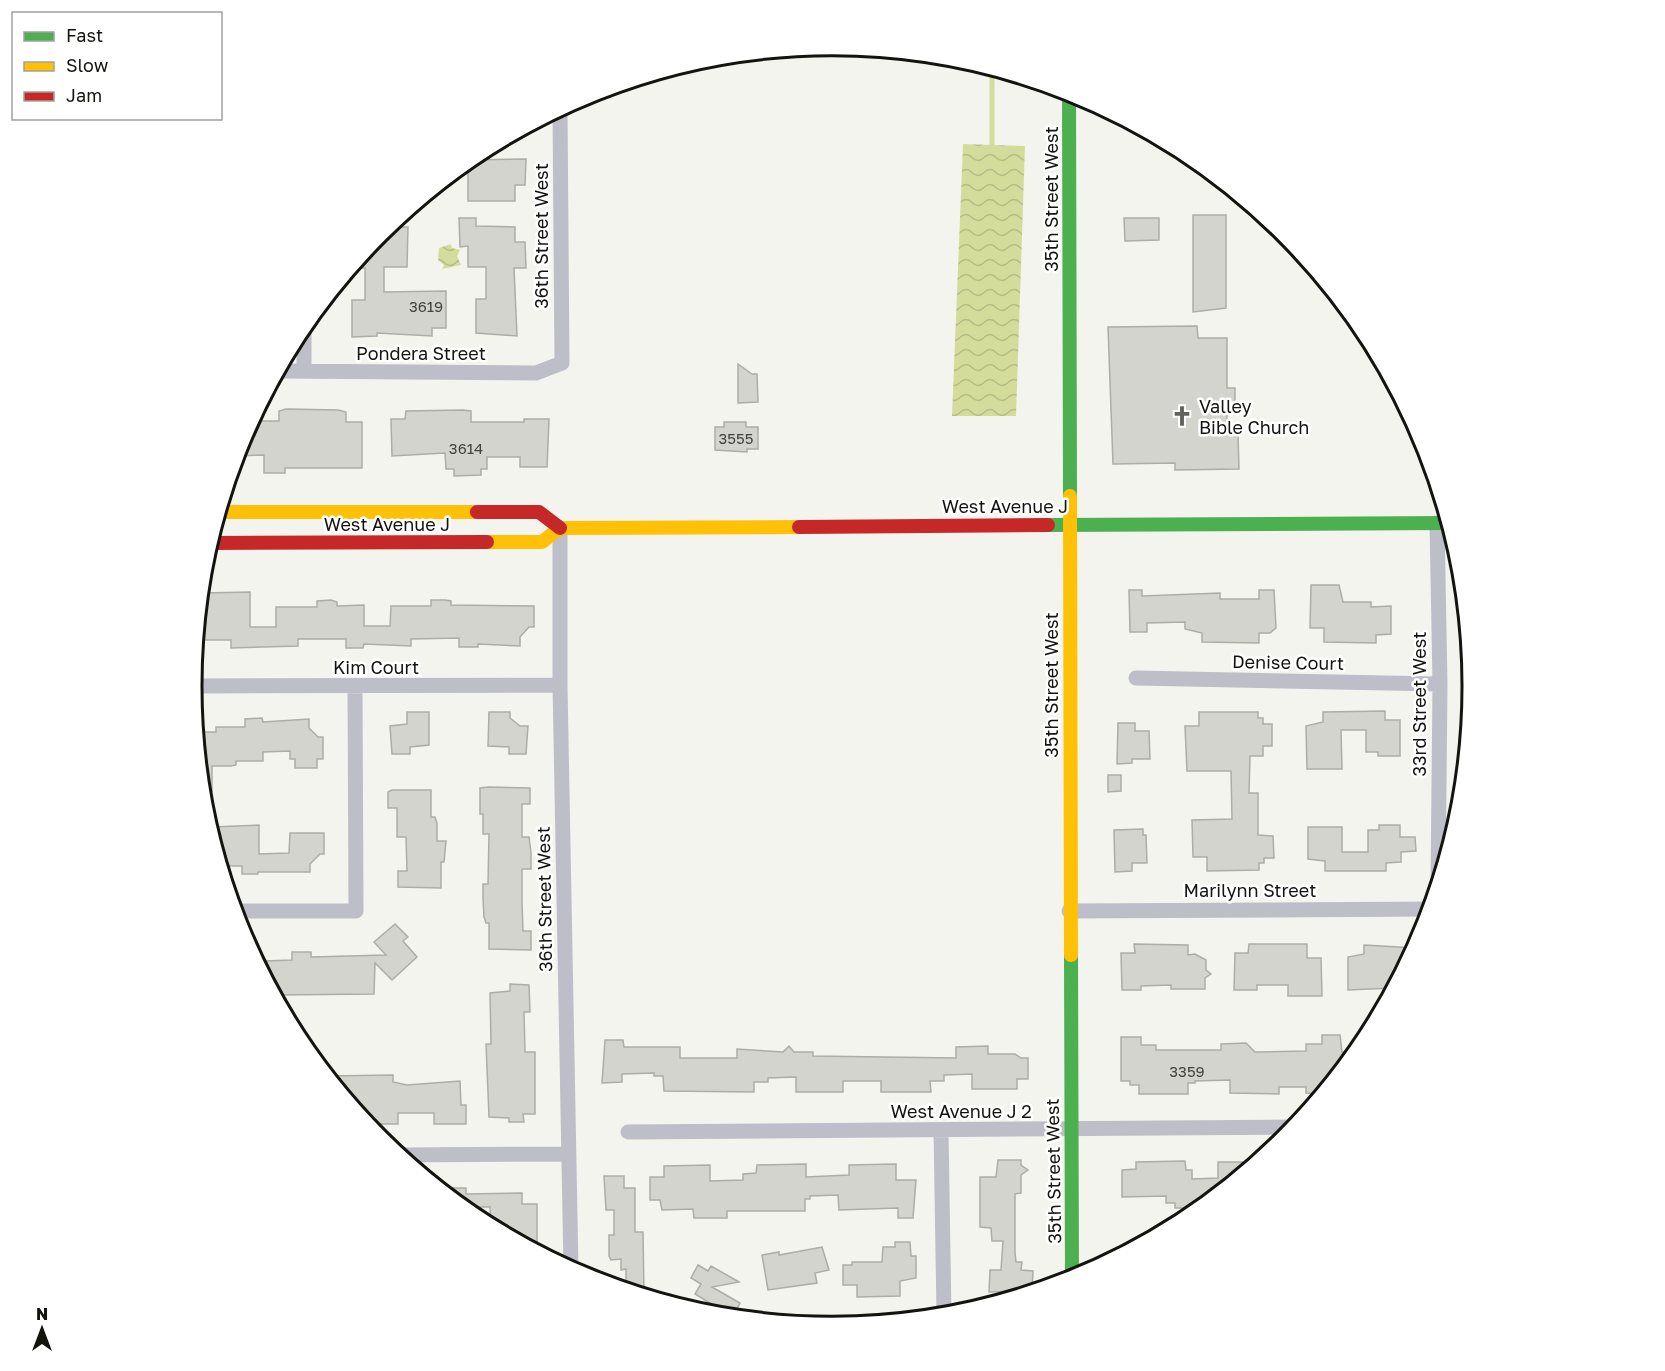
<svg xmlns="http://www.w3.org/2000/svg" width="1665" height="1371" font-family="'Golos Text',sans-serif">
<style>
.water{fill:url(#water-waves)}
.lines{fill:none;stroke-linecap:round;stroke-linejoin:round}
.stream{stroke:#d4dc9b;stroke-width:5}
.building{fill:#d4d4cf;stroke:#acada8;stroke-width:1.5}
.street{stroke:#bebec8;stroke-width:15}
.fast{stroke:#4caf50;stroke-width:14}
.slow{stroke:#ffc107;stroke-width:14}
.jam{stroke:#c62828;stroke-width:14}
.labels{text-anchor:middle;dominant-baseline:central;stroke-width:5;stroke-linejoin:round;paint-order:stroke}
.number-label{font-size:15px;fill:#43443f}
.street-label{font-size:18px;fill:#13140f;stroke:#fff}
.poi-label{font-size:18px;fill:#13140f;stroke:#fff;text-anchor:start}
.rim{fill:none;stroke:#13140f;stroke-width:3}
</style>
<defs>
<pattern id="water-waves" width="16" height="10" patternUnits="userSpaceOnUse" patternTransform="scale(1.5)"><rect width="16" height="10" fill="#d4dc9b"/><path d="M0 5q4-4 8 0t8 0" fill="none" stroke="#b5bc84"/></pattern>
</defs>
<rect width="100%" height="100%" fill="#f4f4ee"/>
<path class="water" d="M963 144 1025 146 1016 416H952Z
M451 244 452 248 460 250 457 256 461 265 442 269 444 265 438 260 439 248Z"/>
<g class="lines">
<path class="stream" d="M992 68V145"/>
</g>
<path class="building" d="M526 159 525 185H515V201H468V160Z
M1193 215H1226V308L1193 312Z
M459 218H476V226L515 227V242H525L526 268H514L517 336 476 333V299H486V267H468V246L460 247Z
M1124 218H1159V240L1125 241Z
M387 227H408L407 267H384V292L446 291V328H432V336L377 333V336L352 337V300H365V268H351Z
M1197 326 1198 338H1227V388H1235V408H1227V434H1238L1239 469 1175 470V463L1113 464 1108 327Z
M738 364 752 374H757L758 402 738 403Z
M286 409 338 410 346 412V422H362V468H285V473H264V455L236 456 251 421H279V411Z
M463 410 471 411V422H524V419H549L547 467H520V457H487V469H481V475L454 476V469H446L445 453 392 456 391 419H405L406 411Z
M724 422H746V427H758V449H747V452L715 450V427H724Z
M1311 585H1339L1343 602H1371V607L1391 606V634L1376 635V643L1324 642V628H1310Z
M1129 590H1142V596L1220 593V599H1259V590H1274L1276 628 1270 633H1259V643L1202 642V633L1185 629V622L1147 623V632H1130Z
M250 592V627H276V607H317V601L331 600 337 602V606L364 605V626H390L391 606H431V600H445L451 601V605L534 606V627H529L520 637V646L478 644V647H459V638L411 639V646L364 644 363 648H346V639H298V646L231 648V640H203V593Z
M1385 711V720H1400V756H1378V752H1366V730H1341L1342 769H1307L1306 726 1323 722V712Z
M407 712H429V745L410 747V754H392L390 726 407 724Z
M489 712H510V718L520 726H528L526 754H509V747L488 746Z
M1199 712H1258V718H1263V724H1272V746H1263V756H1250L1249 793H1258V835L1273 836 1274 858H1264V863H1259V870L1207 871V857H1193L1192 820 1232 819 1231 771H1187L1185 726H1199Z
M262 718 263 722 309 719V728L318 737H323V759H317V768H295V759H290V751L263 752V761H236V765L231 766H212V791L202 792 198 732H216V727H245V719Z
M1118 723H1135V731H1149L1150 759H1132V763L1117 764Z
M1108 775H1121V791L1108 792Z
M488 787 530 788V804H522V837H529L531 853V869H522V903L523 931H531V950L489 949V923H486L484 917 483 898V884H488L489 834H483V814H480V788Z
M392 790H431V817H435L437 823V841H446L444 862H441V888L398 887V871H407L406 837H397V808H388V792Z
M259 825V854L289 853 290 833H324V854H320L310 864V872H258V874H242V866H221L212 827Z
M1379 825H1400V837H1415L1416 851 1401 852V862L1386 863V871H1325V861L1308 859V827H1342V852H1368V830H1379Z
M1143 829V835H1146L1147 863H1132V871L1115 872 1114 830Z
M395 924 408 937 403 941 417 957 392 980 375 963 374 994 275 995 265 975V961L292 960V952H311V957L386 955 374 942Z
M1134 944 1188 945V955L1195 954 1206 960V970L1211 974 1205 978V989H1171V985L1141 986V990H1122L1121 953H1135Z
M1249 944H1307V958H1321L1322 996H1288V985H1257V990H1234L1235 953H1248Z
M1364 945 1415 948 1393 988 1348 990V957L1364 954Z
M510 984 529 985 530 1012H524L525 1052H535V1114H523L524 1122H509V1118L489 1117 486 1044H491L490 993 510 991Z
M1322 1035H1340L1342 1052H1356L1322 1094 1306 1093V1087H1279V1094L1230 1093V1080L1195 1081V1083H1188V1094H1139V1085H1130V1081H1121V1037H1141V1045H1156V1050H1221V1044L1246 1043 1255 1052 1306 1051V1044H1322Z
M605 1040H623L624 1047H680V1058H737V1049L783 1052 789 1046 794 1052H813V1056L956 1058V1047L988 1046V1054H1015L1021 1058H1028V1079H1017V1089H972V1074L944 1075V1081H930L931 1092H881V1081H843V1092H796V1077L768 1078V1082H754V1092L664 1091 663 1076H654V1073L622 1074V1082L602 1083Z
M393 1075V1082L407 1085 460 1081 461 1105H466V1124H434V1113H398V1124H368L328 1076Z
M998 1160H1021V1165L1028 1170 1021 1175V1193L1015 1194V1252L1016 1262H1022L1021 1270 1033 1271 1032 1291 989 1292 990 1270H1001L1003 1241H992L991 1228 980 1227V1177H996Z
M1185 1161 1186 1170H1192V1179L1218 1178V1162H1257L1201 1208H1175V1203H1166V1196L1122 1197V1170L1136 1169V1162Z
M806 1164V1177L849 1175V1165L896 1164V1180H916L913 1218H898V1208L839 1210 838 1195 810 1196V1199H805V1211H727V1218H694L693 1209 662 1210 660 1200H650V1177H664V1166L710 1165V1181L743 1180V1174L756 1173 757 1165Z
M604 1176H624V1188H635V1232H643L644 1295 626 1289V1269L621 1270V1259L611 1260 609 1256V1235H614V1210H606Z
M440 1188H466V1194L522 1193V1204H537V1250L491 1225 490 1207H466V1210Z
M895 1242H910L911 1256H916V1278L900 1281V1296L857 1297V1285H843V1265H852V1262H882L883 1247H895Z
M822 1247 829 1270 815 1273 817 1283 768 1290 762 1255 779 1252V1255Z
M698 1265 708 1271 711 1266 739 1282 712 1287 740 1303 733 1316 717 1310 718 1308 695 1294 701 1284 691 1278Z"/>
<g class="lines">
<path class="street" d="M304 325V371
M278 371 536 373 562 363 560 108
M1437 523 1440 684 1438 884
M560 528V685L571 1269
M1136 678 1440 684
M192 686 560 685
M235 911H356L355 686
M1069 911 1431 909
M941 1130 944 1315
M628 1132 1295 1127
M400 1155 568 1154"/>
<path class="fast" d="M1069 91 1070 496
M1048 525 1449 523
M1071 955 1072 1279"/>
<path class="slow" d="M1070 496 1071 955
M219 512H477
M487 542H542L560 528 799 527"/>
<path class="jam" d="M477 512H539L560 528
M799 527 1048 525
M210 543 487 542"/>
</g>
<defs>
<g id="church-bare" transform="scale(1.62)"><path d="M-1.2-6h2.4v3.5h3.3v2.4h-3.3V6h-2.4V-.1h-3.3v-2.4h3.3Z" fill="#62625d" stroke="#fff" stroke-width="2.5" paint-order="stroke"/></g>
</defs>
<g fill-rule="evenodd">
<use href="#church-bare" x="1182" y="416"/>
</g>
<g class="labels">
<g class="number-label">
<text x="426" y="306">3619</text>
<text x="736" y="438">3555</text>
<text x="466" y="448">3614</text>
<text x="1187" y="1071">3359</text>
</g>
<g class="street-label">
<text transform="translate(1051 199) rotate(-90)">35th Street West</text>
<text transform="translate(541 236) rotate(-90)">36th Street West</text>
<text x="421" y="353">Pondera Street</text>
<text x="1005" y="506">West Avenue J</text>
<text x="387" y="524">West Avenue J</text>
<text transform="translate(1288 662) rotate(1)">Denise Court</text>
<text x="376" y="667">Kim Court</text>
<text transform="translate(1051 685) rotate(-90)">35th Street West</text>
<text transform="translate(1419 704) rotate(-90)">33rd Street West</text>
<text x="1250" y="890">Marilynn Street</text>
<text transform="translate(544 899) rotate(-91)">36th Street West</text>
<text x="961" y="1111">West Avenue J 2</text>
<text transform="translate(1053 1171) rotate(-91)">35th Street West</text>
</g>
<g class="poi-label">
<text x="1199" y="406">Valley<tspan x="1199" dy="21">Bible Church</tspan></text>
</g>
</g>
<path d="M0 0H1665V1371H0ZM202 686a630 630 0 1 1 1260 0a630 630 0 1 1-1260 0Z" fill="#fff" fill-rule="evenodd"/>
<path class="rim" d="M202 686a630 630 0 1 1 1260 0a630 630 0 1 1-1260 0Z"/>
<rect x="12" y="12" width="210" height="108" fill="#ffffff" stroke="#a1a19f" stroke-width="1.5"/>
<rect x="24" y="32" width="30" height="9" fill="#4caf50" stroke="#a1a19f" stroke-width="1.5"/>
<text x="66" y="42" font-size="18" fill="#13140f">Fast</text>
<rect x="24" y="62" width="30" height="9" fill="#ffc107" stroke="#a1a19f" stroke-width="1.5"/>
<text x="66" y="72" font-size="18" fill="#13140f">Slow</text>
<rect x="24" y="92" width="30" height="9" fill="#c62828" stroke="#a1a19f" stroke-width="1.5"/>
<text x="66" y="102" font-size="18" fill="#13140f">Jam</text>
<g transform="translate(42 1329)" stroke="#ffffff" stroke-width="4.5" paint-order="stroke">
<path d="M0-4.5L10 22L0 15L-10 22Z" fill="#13140f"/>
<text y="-9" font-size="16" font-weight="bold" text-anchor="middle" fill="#13140f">N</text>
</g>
</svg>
